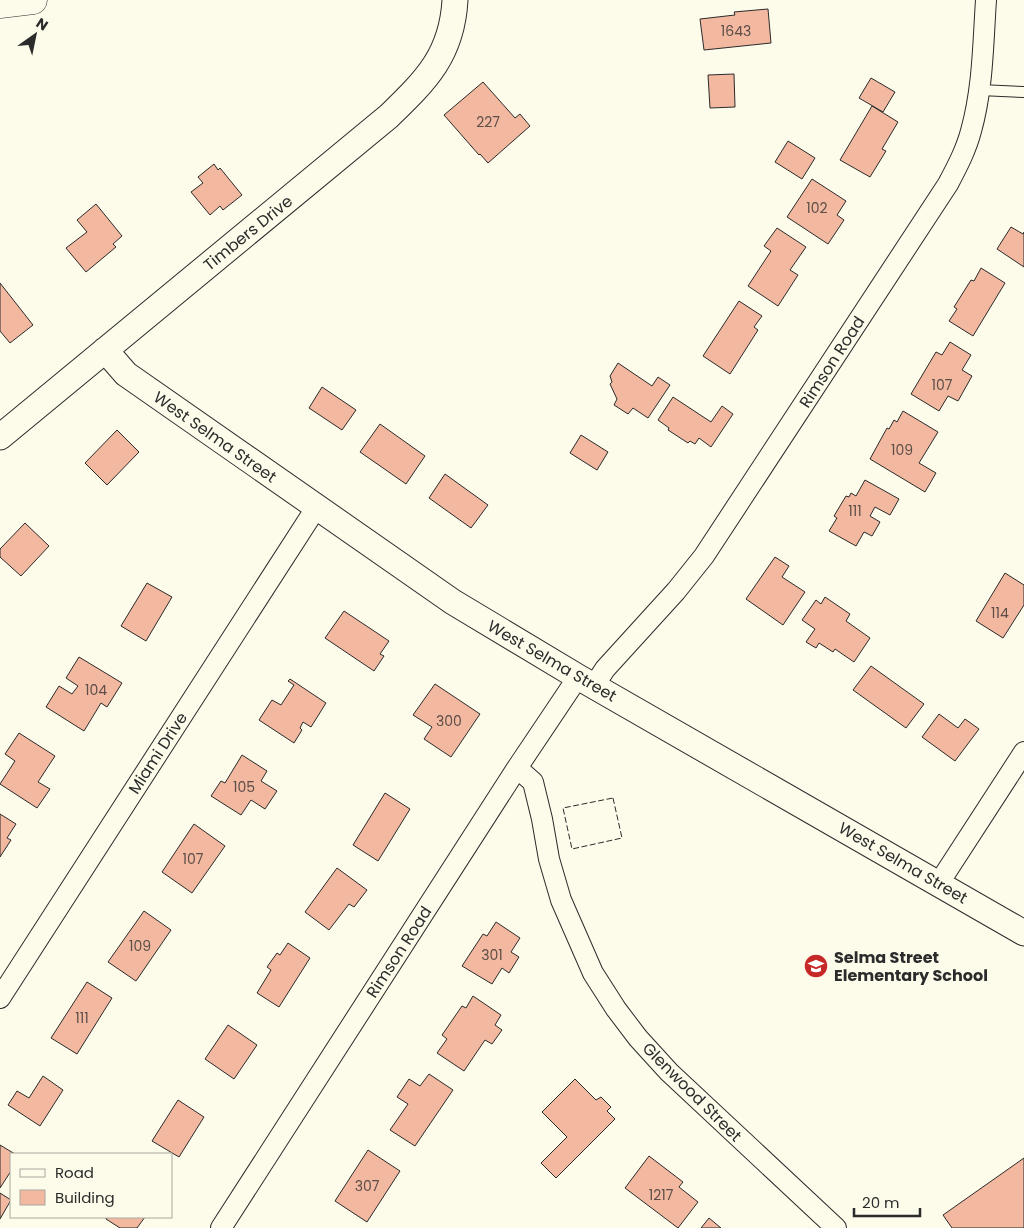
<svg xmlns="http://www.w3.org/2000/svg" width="1024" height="1228" font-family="Poppins,sans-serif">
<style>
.building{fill:#f2b8a0;stroke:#2b2b2b}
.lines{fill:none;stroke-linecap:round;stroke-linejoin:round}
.service-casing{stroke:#2b2b2b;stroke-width:12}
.minor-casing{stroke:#2b2b2b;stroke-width:22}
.tertiary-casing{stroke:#2b2b2b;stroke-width:27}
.secondary-casing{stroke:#2b2b2b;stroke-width:29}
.service{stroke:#fdfbea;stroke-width:10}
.minor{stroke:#fdfbea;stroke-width:20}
.tertiary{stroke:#fdfbea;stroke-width:25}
.secondary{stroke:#fdfbea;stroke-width:28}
.fence{stroke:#2b2b2b;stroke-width:1;stroke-dasharray:6 2.5;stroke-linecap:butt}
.labels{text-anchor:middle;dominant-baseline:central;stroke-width:4;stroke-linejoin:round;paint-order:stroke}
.number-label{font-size:14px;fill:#5d4e48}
.street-label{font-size:16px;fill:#2b2b2b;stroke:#fdfbea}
.poi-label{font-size:16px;font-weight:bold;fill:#2b2b2b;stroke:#fdfbea;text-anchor:start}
</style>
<rect width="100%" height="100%" fill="#fdfbea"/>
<path class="building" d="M768 9 771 43 704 50 700 19 735 15 734 12Z
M734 74 735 107 710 108 708 75Z
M871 78 895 92 883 112 859 98Z
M483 82 515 118 520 114 530 126 488 163 480 154 479 155 444 115Z
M872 106 898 122 882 149 886 151 870 177 840 160Z
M788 141 815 158 802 179 775 162Z
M214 164 218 170 220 168 242 195 223 210 220 206 210 215 191 192 203 183 198 177Z
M812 179 846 201 837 215 844 220 828 244 787 217Z
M96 204 122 236 113 244 116 247 86 272 66 248 87 232 77 220Z
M1011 227 1023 234 1024 232V267L997 249Z
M777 228 806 247 790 270 798 275 778 306 748 286 771 251 764 246Z
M981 268 1005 283 973 336 949 321 957 309 954 307 971 280 974 281Z
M0 283 33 325 10 343 0 331Z
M739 301 762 316 754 327 758 330 730 374 703 356Z
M950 342 971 355 962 370 972 376 958 401 948 396 939 411 911 394 936 352 942 355Z
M618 363 652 386 658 377 670 385 648 418 633 408 628 414 614 405 617 399 610 384 612 382 610 376Z
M322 387 356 410 342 430 309 408Z
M673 397 711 422 722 406 733 414 711 447 699 438 695 444 690 441 688 443 668 430 669 428 658 420Z
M903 411 938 432 919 463 936 473 925 492 870 459 887 428 889 429 894 420 897 422Z
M380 424 425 456 406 484 360 452Z
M117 430 139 452 107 485 85 463Z
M581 435 608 452 597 470 570 453Z
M445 474 488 505 471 528 429 498Z
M865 480 899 499 890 515 875 507 870 516 880 522 872 536 864 532 856 546 829 531 837 518 834 516 846 496 849 497 851 493 856 496Z
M25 523 49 546 21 576 0 557V549Z
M775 557 789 566 782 577 805 592 783 625 746 599Z
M1005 573 1024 585V605L1003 638 976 621Z
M147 583 172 597 146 641 121 626Z
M825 597 850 614 846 621 870 638 854 662 835 649 833 652 819 643 816 648 806 642 815 629 802 620 816 600 821 604Z
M344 611 389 641 380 654 384 656 374 671 325 638Z
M79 657 122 683 107 707 101 703 84 731 46 707 59 686 72 694 78 686 66 678Z
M871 666 924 704 906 728 853 690Z
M290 679 326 703 311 727 303 722 300 728 302 730 294 743 259 720 272 700 281 705 294 685 288 681Z
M435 684 480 714 451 757 424 739 432 727 413 715Z
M939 714 958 728 965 719 979 729 955 761 922 737Z
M19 733 55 756 38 782 50 789 37 808 0 784 15 761 5 754Z
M242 755 267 771 261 781 277 791 265 809 251 800 241 815 211 796 221 781 225 783Z
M385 793 410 809 378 861 353 845Z
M0 814 16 824 7 838 11 840 0 857Z
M194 824 225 846 192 893 162 872Z
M337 868 367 890 354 907 349 904 329 930 305 912Z
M144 911 171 930 136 981 108 962Z
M496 922 520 938 511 952 519 957 509 973 502 968 492 984 462 966 483 934 487 936Z
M288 943 310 958 279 1007 257 993 271 970 267 967 277 953 280 955Z
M87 982 112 998 77 1054 51 1038Z
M473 996 501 1015 495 1025 502 1030 492 1044 485 1040 464 1071 437 1053 447 1039 442 1035 462 1006 466 1008Z
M228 1025 257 1045 234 1079 205 1059Z
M429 1074 453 1090 415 1146 390 1130 408 1104 397 1097 409 1079 420 1086Z
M43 1076 63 1090 40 1126 8 1105 17 1091 29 1098Z
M575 1079 596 1100 601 1097 611 1107 607 1111 615 1119 556 1178 541 1163 567 1137 542 1112Z
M178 1100 204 1117 179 1157 152 1141Z
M0 1145 15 1154H11V1171L0 1188Z
M368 1150 400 1171 367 1222 335 1201Z
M649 1156 683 1182 679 1187 698 1202 678 1228 625 1188Z
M1024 1158V1228H952L943 1215Z
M0 1193 11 1200 0 1219Z
M107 1217H145L137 1228H120L106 1219Z
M709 1218 721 1228H701Z"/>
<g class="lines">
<g class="service-casing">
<path id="service" d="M980 90 1024 92"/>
</g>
<g class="minor-casing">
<path id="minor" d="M594 686 605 669 676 591 704 556 948 184C957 167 966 150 971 131 983 88 983 44 986 0
M517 768 533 782 542 819 549 859 561 900 593 973 616 1009 638 1038 669 1072 836 1228
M939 883 1024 752
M0 998 316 508
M221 1228 517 768 578 677"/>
</g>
<g class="tertiary-casing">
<path id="tertiary" d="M105 350 126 374 453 602 578 677 1024 933
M0 437 389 116C426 80 452 55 455 0"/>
</g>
<g class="secondary-casing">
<path id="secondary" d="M0 4 33 0"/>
</g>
<use href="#service" class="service"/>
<use href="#minor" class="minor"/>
<use href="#tertiary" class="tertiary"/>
<use href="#secondary" class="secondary"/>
<path class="fence" d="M613 798 622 838 572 849 563 808Z"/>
</g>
<defs>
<g id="school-disc" transform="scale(1.25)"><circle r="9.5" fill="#c62828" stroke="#fdfbea"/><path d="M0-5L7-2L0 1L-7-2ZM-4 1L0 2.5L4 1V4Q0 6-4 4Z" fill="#fff"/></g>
</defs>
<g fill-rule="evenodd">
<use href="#school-disc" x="816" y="966"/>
</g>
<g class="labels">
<g class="number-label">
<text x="736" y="31">1643</text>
<text x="488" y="122">227</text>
<text x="817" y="208">102</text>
<text x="942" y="385">107</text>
<text x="902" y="450">109</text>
<text x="855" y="511">111</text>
<text x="1000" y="613">114</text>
<text x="96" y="690">104</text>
<text x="449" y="721">300</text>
<text x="244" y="787">105</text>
<text x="193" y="859">107</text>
<text x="140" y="946">109</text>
<text x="492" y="955">301</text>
<text x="82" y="1018">111</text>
<text x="367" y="1186">307</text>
<text x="661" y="1195">1217</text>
</g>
<g class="street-label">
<text transform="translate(248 233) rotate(-39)">Timbers Drive</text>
<text transform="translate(832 362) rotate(-57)">Rimson Road</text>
<text transform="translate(215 437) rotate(35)">West Selma Street</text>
<text transform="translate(552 661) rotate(30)">West Selma Street</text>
<text transform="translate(158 753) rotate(-57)">Miami Drive</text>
<text transform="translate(903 863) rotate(30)">West Selma Street</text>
<text transform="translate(399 952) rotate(-57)">Rimson Road</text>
<text transform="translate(692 1092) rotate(45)">Glenwood Street</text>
</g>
<g class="poi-label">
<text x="834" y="957">Selma Street<tspan x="834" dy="18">Elementary School</tspan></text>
</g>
</g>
<rect x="10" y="1153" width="162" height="65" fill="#fdfbea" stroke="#a9a89e"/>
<rect x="20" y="1169" width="25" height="8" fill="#fdfbea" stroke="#a9a89e"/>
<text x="55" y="1178" font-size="15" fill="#2b2b2b">Road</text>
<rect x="20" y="1190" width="25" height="15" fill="#f2b8a0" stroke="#a9a89e"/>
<text x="55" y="1203" font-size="15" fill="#2b2b2b">Building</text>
<g transform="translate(35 35) rotate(33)" stroke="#fdfbea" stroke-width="4" paint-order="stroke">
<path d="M0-4L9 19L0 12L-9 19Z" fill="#2b2b2b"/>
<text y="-8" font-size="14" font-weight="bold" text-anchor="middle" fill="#2b2b2b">N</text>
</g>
<path d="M854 1208v8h66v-8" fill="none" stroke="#2b2b2b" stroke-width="2.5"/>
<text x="862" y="1208" font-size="15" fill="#2b2b2b" stroke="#fdfbea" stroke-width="4" paint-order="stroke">20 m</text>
</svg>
